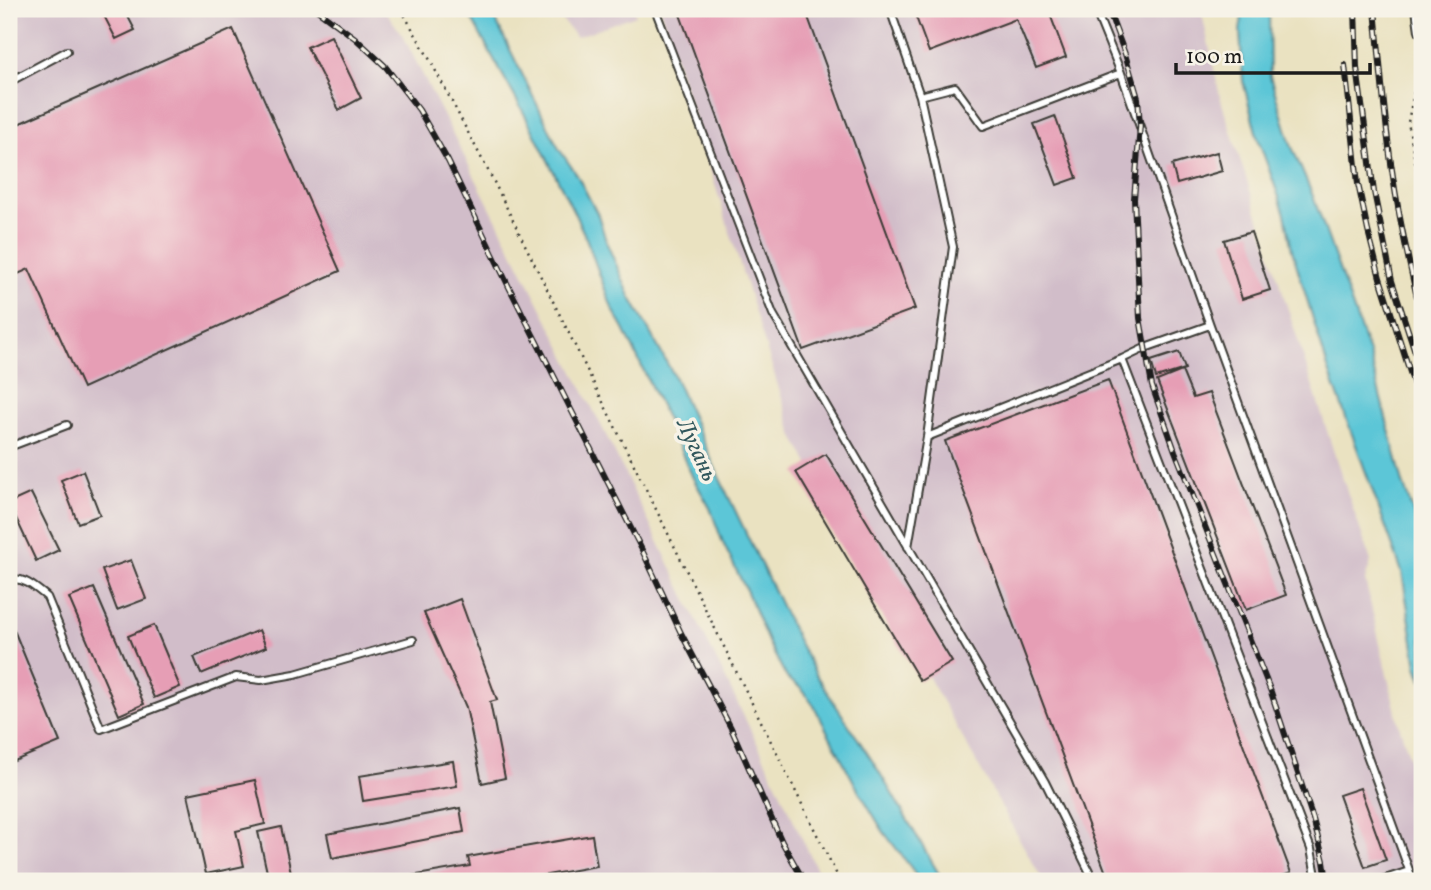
<svg xmlns="http://www.w3.org/2000/svg" width="1431" height="890" font-family="Vollkorn,serif">
<style>
.industrial{fill:#d1bdc9}
.water{fill:#5cc6d7;stroke:#3c717a;stroke-width:2}
.building{fill:#e69eb5}
.lines{fill:none;stroke-linecap:round;stroke-linejoin:round}
.lane-casing{stroke:#3b3a35;stroke-width:10}
.street-casing{stroke:#3b3a35;stroke-width:16}
.path{stroke:#3b3a35;stroke-width:2.5;stroke-dasharray:2 5;stroke-linecap:butt}
.lane{stroke:#fff;stroke-width:6}
.street{stroke:#fff;stroke-width:12}
.rail-casing{stroke:#1c1c1c;stroke-width:6}
.rail{stroke:#f7f3e8;stroke-width:3.5;stroke-dasharray:10;stroke-linecap:butt}
.labels{text-anchor:middle;dominant-baseline:central;stroke-width:7;stroke-linejoin:round;paint-order:stroke}
.water-label{font-size:23px;font-style:italic;fill:#32585d;stroke:#f7f3e8}
</style>
<rect width="100%" height="100%" fill="#f7f3e8"/>
<filter id="ink" filterUnits="userSpaceOnUse"><feTurbulence type="fractalNoise" baseFrequency=".0143" numOctaves="2"/><feDisplacementMap in="SourceGraphic" scale="14" xChannelSelector="R" yChannelSelector="G"/><feConvolveMatrix kernelMatrix="1 2 1 2 8 2 1 2 1" color-interpolation-filters="sRGB"/></filter>
<filter id="wash" filterUnits="userSpaceOnUse"><feTurbulence type="fractalNoise" baseFrequency=".00686" numOctaves="4" result="noise"/><feDisplacementMap in="SourceGraphic" scale="28" xChannelSelector="R" yChannelSelector="G"/><feGaussianBlur stdDeviation="1.57" result="paint"/><feColorMatrix in="noise" values="0 0 0 0 0 0 0 0 0 0 0 0 0 0 0 0 0 1.4 0 .05"/><feComposite in="paint" operator="in"/></filter>
<g filter="url(#wash)">
<rect width="100%" height="100%" fill="#eae2c1"/>
<path class="industrial" d="M9 9H384L403 36 606 435 760 749 816 868 824 881H9Z
M553 9H634L636 15 576 37Z
M660 9H1201L1220 97 1337 462 1371 561 1365 580 1399 725 1422 795V881H1043L794 437Z"/>
<path class="water" d="M466 9H490L559 149 577 175 598 215 607 244 630 296 674 376 720 479 797 639 818 678 877 768 943 881H919L912 869 883 831 856 786 814 706 801 688 787 678 769 644 747 592 723 543 710 508 693 478 674 435 624 329 612 308 586 238 573 210 526 117Z
M1243 9H1269L1270 76 1291 145 1313 196 1369 353 1403 483 1422 539V681L1417 666 1402 572 1328 368 1292 250 1285 214 1257 136 1243 81 1240 31Z"/>
<g id="blocks">
<path class="building" d="M105 9H124L135 30 116 39 101 10Z
M678 9H805L915 309 803 350Z
M913 9H1048L1066 57 1036 68 1016 19 929 52Z
M233 29 340 271 83 388 29 269 9 278V128Z
M331 36 361 98 339 110 307 47Z
M1055 116 1077 178 1057 185 1034 124Z
M1217 152 1222 171 1177 184 1172 165Z
M1251 232 1270 290 1242 299 1224 240Z
M1179 352 1185 369 1156 378 1151 361Z
M1182 371 1193 398 1209 393 1286 595 1246 610 1157 381Z
M1108 380 1291 873 1268 881H1109L945 441Z
M826 454 952 662 920 681 796 472Z
M83 471 100 515 78 523 61 480Z
M31 493 59 550 36 561 9 503Z
M131 560 146 599 117 610 102 570Z
M94 588 144 704 119 715 69 598Z
M460 599 497 700 490 702 505 778 482 783 466 707 424 613Z
M9 618 60 742 12 762 9 755Z
M154 625 180 687 154 698 128 636Z
M259 630 266 647 201 674 194 657Z
M453 761 457 786 363 801 359 776Z
M255 780 265 824 236 831 244 866 206 874 188 794Z
M1360 788 1386 860 1365 867 1339 795Z
M460 808 464 832 332 858 327 834Z
M281 827 292 877 269 881 258 832Z
M592 835 597 866 514 881H387V880L470 866 468 857Z"/>
</g>
</g>
<g filter="url(#ink)">
<use href="#blocks" fill-opacity="0" stroke="#3b3a35" stroke-width="2"/>
<g class="lines">
<g class="lane-casing">
<path id="lane" d="M655 9 773 314 1045 782 1094 881
M890 9 920 96 953 247 927 437 908 547
M1095 9 1121 73 1210 325 1413 881
M9 82 67 51
M920 96 955 87 983 126 1121 73
M1122 359 1311 849 1317 881
M927 437 1122 359 1145 348 1210 325
M9 447 67 425
M9 580C23 576 36 588 47 597L101 729 236 677 261 680 295 674 413 640
M1379 881 1409 871"/>
</g>
<g class="street-casing">
<path id="street" d="M1419 9 1422 31"/>
</g>
<path class="path" d="M401 9 430 60 493 180 840 881
M1422 51 1408 122 1422 202"/>
<use href="#lane" class="lane"/>
<use href="#street" class="street"/>
<g class="rail-casing">
<path id="rail" d="M316 9 355 38 385 66 419 110 448 161 509 287 642 550 681 633 731 728 782 842 804 881
M1108 9 1125 54 1138 98 1140 126 1134 199 1140 318 1152 386 1175 451 1271 692 1313 819 1324 861 1327 881
M1355 9 1357 68 1374 192 1392 281 1422 373
M1375 9C1380 62 1384 116 1392 170 1399 219 1410 269 1422 318
M1345 65 1358 184 1368 231 1380 278 1422 410"/>
</g>
<use href="#rail" class="rail"/>
</g>
</g>
<g class="labels">
<g class="water-label">
<text transform="translate(696 450) rotate(65)">Лугань</text>
</g>
</g>
<rect width="1431" height="890" fill="none" stroke="#f7f3e8" stroke-width="35"/>
<path d="M1176 63v10h194v-10" fill="none" stroke="#1c1c1c" stroke-width="3.5"/>
<text x="1186" y="63" font-size="21" fill="#1c1c1c" stroke="#f7f3e8" stroke-width="5" paint-order="stroke">100 m</text>
</svg>
